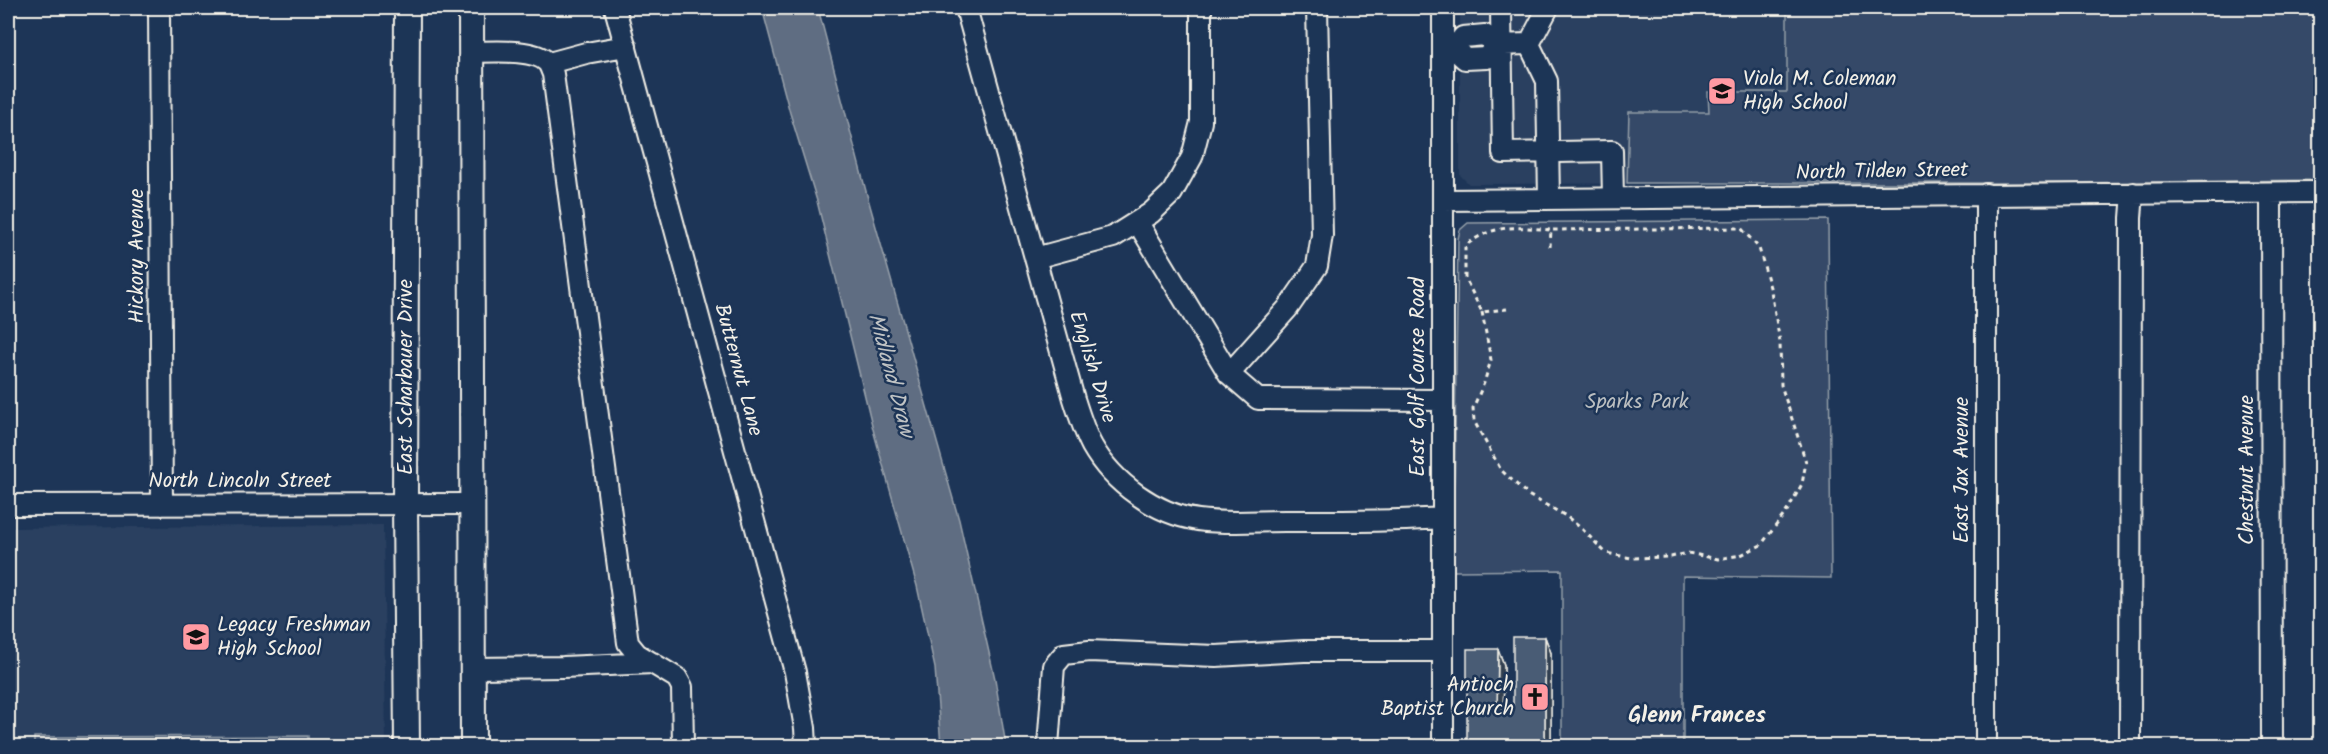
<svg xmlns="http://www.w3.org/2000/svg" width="2328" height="754" font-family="Kalam,sans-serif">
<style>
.built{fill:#2a4060}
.green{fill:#354a67;stroke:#949ea8;stroke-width:1.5}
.water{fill:#5e6d82;stroke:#9aa2ab;stroke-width:1.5}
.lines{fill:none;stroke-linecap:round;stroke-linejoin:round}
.minor-casing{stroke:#f4f1e8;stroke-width:24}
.major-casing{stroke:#f4f1e8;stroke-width:28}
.path{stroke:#f4f1e8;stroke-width:3;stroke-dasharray:4.5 4.5;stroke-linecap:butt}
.minor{stroke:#1d3557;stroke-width:20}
.major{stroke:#1d3557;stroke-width:24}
.wall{fill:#3e4e64;stroke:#f4f1e8;stroke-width:1.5}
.shaded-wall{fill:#324051;stroke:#f4f1e8;stroke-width:1.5}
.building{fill:#485b74;stroke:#f4f1e8;stroke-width:1.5}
.labels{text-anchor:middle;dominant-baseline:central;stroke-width:5;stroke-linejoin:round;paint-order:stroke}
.poi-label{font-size:21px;fill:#f4f1e8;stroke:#1d3557;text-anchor:start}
.street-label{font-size:21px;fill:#f4f1e8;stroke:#1d3557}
.park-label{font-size:21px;fill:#bbbfc1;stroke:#1d3557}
.water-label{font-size:22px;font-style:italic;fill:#c0c3c4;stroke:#1d3557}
.neighbourhood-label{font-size:22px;font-weight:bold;fill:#f4f1e8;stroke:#1d3557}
</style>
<rect width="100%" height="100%" fill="#1d3557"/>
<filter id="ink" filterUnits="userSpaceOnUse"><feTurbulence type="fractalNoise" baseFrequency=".0167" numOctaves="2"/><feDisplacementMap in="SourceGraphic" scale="12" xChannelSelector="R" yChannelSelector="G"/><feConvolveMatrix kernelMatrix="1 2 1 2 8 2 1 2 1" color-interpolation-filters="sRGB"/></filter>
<g filter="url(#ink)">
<path class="built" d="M1460 8H1984L1986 182 1469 184 1460 175Z
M383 525 386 746H8V528Z"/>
<path class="green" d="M1787 8H2320V180L2063 183H1627L1629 112H1709L1708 92H1787Z
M1828 220 1831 578 1683 576V746H1562V570L1453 571 1458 239 1460 230 1468 223Z
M308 736V746H34V737Z"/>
<path class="water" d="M762 8H818L867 195 959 520 995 679 1006 746H941L935 668 917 586 874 433 817 201 790 113Z"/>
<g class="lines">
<g class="minor-casing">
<path id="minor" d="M159 8 162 505
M615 8 795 672 805 728 806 746
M966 8 1074 399C1079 415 1084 431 1092 446 1113 483 1156 514 1198 520 1227 524 1257 521 1285 521 1337 521 1389 522 1441 518
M1501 8 1503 153 1612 151 1613 198
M1485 35 1495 45 1487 58 1465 59 1454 49 1463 37Z
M1529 44 1548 8
M1495 45 1529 44 1547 81 1549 199
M471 52C490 52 533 48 547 62 550 65 551 70 553 74L628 643 637 654 677 678 682 687 683 746
M549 63 586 53 626 46
M2271 193 2272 746
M1986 194V746
M1443 200 2320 192
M1138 223 1229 374 1258 399 1442 400
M1035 258 1113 237 1151 213 1172 193 1192 157 1201 122V8
M1229 374 1288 308 1317 266 1322 235 1317 8
M8 505 473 504
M473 668 563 667 653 663
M1048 746 1054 666 1064 654 1089 651 1216 656 1304 651H1442
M1443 746V8
M2130 746 2131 218 2133 193"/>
</g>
<g class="major-casing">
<path id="major" d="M471 8 473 746
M407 746 405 503 407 8"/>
</g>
<path class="path" d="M1507 309 1482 312 1465 278V246C1494 223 1517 227 1551 230L1550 247
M1482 312 1491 360 1484 383 1473 408 1474 421 1501 470 1528 495 1566 516 1582 529 1606 553 1631 558 1671 557 1688 553 1718 559 1741 555 1761 545 1787 511 1802 484 1806 462 1781 385 1780 342 1771 291 1759 248 1741 228 1551 230"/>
<use href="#minor" class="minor"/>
<use href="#major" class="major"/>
</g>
<path class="wall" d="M1545 637 1551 653V747H1469L1467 740 1498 649 1504 665 1503 712H1513Z"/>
<path class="shaded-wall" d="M1545 637 1551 653V747H1548L1545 740Z
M1498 649 1504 665 1503 729 1497 712Z"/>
<path class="building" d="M1513 637H1545V740H1467V649H1498L1497 712H1513Z"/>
</g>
<defs>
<g id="school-square" transform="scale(1.5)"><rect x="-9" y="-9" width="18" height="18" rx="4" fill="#ff9aa2" stroke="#1d3557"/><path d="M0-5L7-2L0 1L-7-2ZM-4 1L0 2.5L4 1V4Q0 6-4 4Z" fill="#111"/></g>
<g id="church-square" transform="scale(1.5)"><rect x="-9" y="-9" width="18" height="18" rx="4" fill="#ff9aa2" stroke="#1d3557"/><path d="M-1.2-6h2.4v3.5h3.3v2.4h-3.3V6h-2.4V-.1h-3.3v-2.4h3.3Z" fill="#111"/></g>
</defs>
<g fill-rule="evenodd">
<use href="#school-square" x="1722" y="91"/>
<use href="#school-square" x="196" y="637"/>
<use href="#church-square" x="1535" y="697"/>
</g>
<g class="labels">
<g class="poi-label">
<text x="1743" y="79">Viola M. Coleman<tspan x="1743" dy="24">High School</tspan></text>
<text x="217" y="625">Legacy Freshman<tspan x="217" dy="24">High School</tspan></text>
<text x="1514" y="685" text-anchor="end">Antioch<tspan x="1514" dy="24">Baptist Church</tspan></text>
</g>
<g class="street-label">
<text transform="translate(1882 172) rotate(-1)">North Tilden Street</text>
<text transform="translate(137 256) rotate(-90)">Hickory Avenue</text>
<text transform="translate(1092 367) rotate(73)">English Drive</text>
<text transform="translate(738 370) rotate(75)">Butternut Lane</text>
<text transform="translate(406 377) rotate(-90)">East Scharbauer Drive</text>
<text transform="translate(1418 377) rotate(-90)">East Golf Course Road</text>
<text transform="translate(1962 470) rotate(-90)">East Jax Avenue</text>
<text transform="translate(2247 470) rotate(-90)">Chestnut Avenue</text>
<text x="240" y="481">North Lincoln Street</text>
</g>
<g class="park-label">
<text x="1637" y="402">Sparks Park</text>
</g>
<g class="water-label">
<text transform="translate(890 375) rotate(75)">Midland Draw</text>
</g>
<g class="neighbourhood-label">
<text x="1697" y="716">Glenn Frances</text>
</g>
</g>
<rect width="2328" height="754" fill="none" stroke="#1d3557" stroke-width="30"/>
<rect x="15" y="15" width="2298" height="724" fill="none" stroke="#f4f1e8" stroke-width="2" filter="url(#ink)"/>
</svg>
